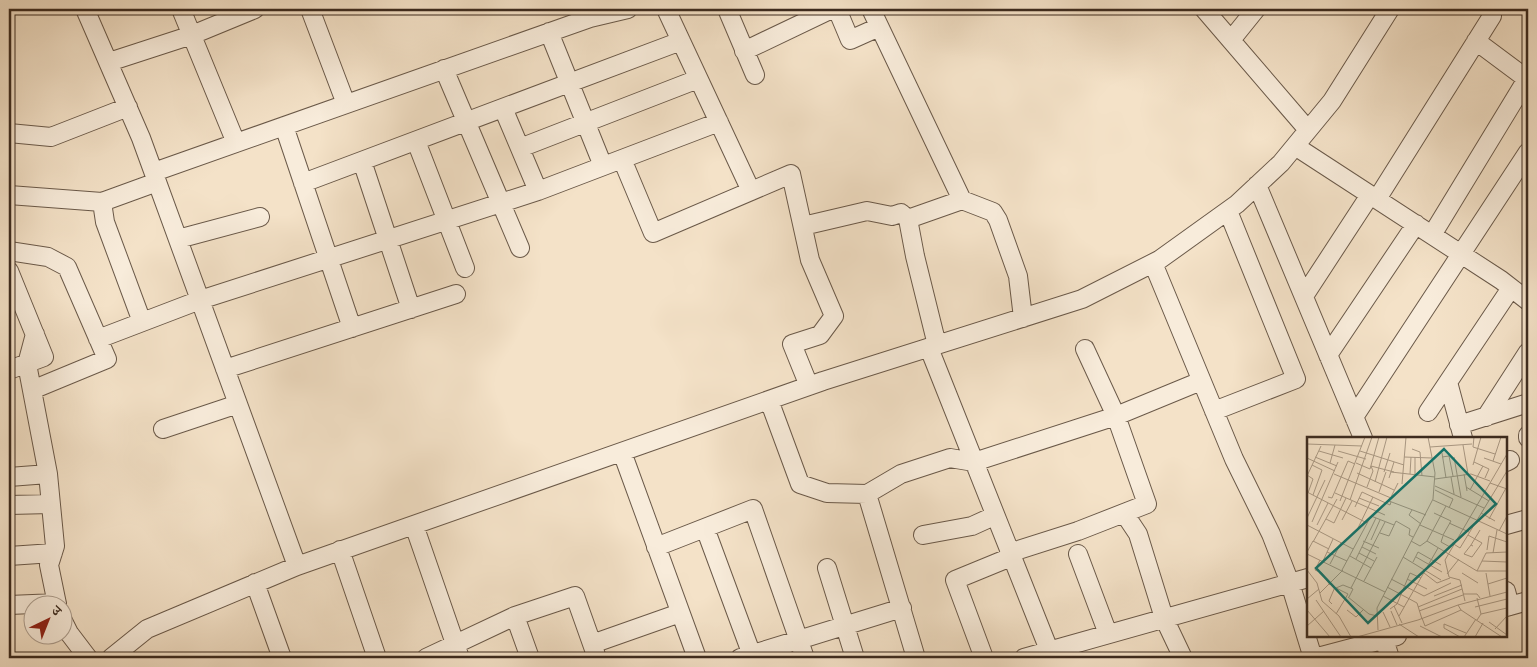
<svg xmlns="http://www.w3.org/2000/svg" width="1537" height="667" font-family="'Sorts Mill Goudy','Noto Serif Devanagari',serif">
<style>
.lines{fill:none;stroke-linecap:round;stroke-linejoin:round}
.minor-casing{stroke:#6a5949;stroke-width:20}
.minor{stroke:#f8ecdb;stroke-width:18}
.inset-road{fill:none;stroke:#aa9984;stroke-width:1}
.view{fill:#0f766e;fill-opacity:0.15;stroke:#0f766e;stroke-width:2.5}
.inset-edge{fill:none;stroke:#3c2b1f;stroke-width:2.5}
</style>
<rect width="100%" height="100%" fill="#f4e2c8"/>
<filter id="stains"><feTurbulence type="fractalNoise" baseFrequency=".004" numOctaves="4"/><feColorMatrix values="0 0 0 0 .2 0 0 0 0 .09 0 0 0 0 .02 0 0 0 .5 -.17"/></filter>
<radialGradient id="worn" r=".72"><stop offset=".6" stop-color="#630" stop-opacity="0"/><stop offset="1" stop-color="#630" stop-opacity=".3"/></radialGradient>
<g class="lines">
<g class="minor-casing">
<path id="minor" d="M85 9 141 138 297 566
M181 9 236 143
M310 9 346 104
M666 9 751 191
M727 9 755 75
M837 9 850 40 879 27
M871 9 962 200 993 212 998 220 1018 276 1023 318
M1204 9 1308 130
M549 32 603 166
M1231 40 1256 9
M744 51 832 9
M109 62 192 35 255 9
M444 69 520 248
M503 108 538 191
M284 126 352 328
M9 133 51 137 128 107
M416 141 465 268
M1295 146 1501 280 1528 301
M520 148 698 79
M622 159 653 233 791 174 810 260 834 316 820 335 792 344 809 386
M362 161 411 309
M154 172 590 18 628 9
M303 183 681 41
M1257 185 1363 438
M9 195 102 202 157 182
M1377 199 1492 16
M102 202 105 222 142 322
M803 226 867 211 892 216 901 213 908 219
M1432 235 1527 79 1476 41
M178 239 260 217
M9 251 48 257 67 267 107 359 32 390
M1153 263 1234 459 1271 534 1290 583 1313 658
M9 271 44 357 9 370
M1304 296 1370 195
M35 334 27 364 48 474 55 546 49 565 57 604
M98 339 200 300 538 191 719 122
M937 345 915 256 908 219 962 200
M929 348 1049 650
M1328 355 1416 224
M225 369 456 294
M1448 382 1463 438
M769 400 800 484 827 493 867 494 916 658
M1214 411 1296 379 1228 211
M1428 412 1511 288
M1354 417 1528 152
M1486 417 1528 352
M1459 425 1528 403
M163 429 238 404
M1528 435V438
M622 452 697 658
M1506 462 1510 460
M9 477 48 474
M867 494 901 474 950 458 974 462 1116 416 1201 381
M9 505 51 504
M1124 513 1138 534 1164 618 1183 658
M414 525 460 658
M1506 525 1528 519
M705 528 753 658
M923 535 972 526 994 516 996 520
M656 547 753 509 805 658
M340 550 377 658
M1009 553 1078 531 1147 504 1116 416 1085 349
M1078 554 1108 634
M9 556 53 553
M827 568 855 658
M255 583 282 658
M1506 591 1510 606
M9 605 57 603
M1506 607 1528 601
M515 616 530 658
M62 619 69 633 88 658
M1384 639 1390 658
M592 644 680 613
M111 658 147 629 297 566 823 381 1082 299 1159 260 1237 204 1281 163 1332 101 1390 9
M426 658 515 616 575 596 597 658
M740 658 902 608
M984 658 955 580 1011 557
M1024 658 1308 578
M1314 658 1397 636"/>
</g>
<use href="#minor" class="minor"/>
</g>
<g transform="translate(1307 437)">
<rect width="200" height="200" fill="#f4e2c8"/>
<path class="inset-road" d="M167 0 166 10 188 17M0 7 55 9M156 8 161 37M123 10 165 7M105 12 113 15 115 39M12 14 36 21M31 14 59 22M53 14 97 28M135 16 139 41M8 20 30 29M97 20 125 21M135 20 142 19 146 39M147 20 154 60M0 21 28 34M177 21 194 27M186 24 194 0M167 25 182 32 178 41M23 26 28 8M49 26 63 32 72 0M5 28 15 33 6 58M166 28 174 0M64 29 87 35M77 35 83 16M84 35 128 40M50 36 87 53M27 37 84 61M103 37 104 20M157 37 160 54M0 38 6 42 1 56M108 38V20M0 39 14 9M144 40 147 57M82 41 87 25M128 42 164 37 183 44M68 45 80 0M91 46 82 64 119 78M183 46 200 52M95 47 99 0M128 49 177 71M60 50 66 34 64 29M159 50 182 64M128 53 146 62 142 71M163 53 176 29M0 55 60 86M72 55 79 35M28 56 78 78M21 60 25 61 41 24 48 27M52 61 72 69M43 63 65 0M126 63 200 97M33 64 58 0M48 70 55 55 83 68 84 65M105 73 102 78 114 87M127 76 144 84 136 98M174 76 188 84M0 81 18 43M19 82 27 86 39 61M182 82 199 51M35 83 45 64M5 85 31 25M142 86 162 95M0 88 46 112M10 88 21 66M113 88 147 103M51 91 66 60M192 94 200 79M73 96 82 99 89 84 103 92 102 98 106 100M161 98 175 106 165 120 157 117 164 108M136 99 134 105 143 110M64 103 73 83M56 104 72 111M104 104 113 109 120 104 170 134 179 116 200 115M120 104 139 69M6 105 30 62M145 106 153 111 200 34M166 109 164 108 173 93M55 110 69 117M180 113 182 99 200 105M0 115 6 104 22 112M20 115 40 124M52 116 67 124M186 116 190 93M0 117 78 155M43 119 64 131M96 120 134 143M109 120 135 135M49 122 69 81M13 123 8 133 15 136 23 148M16 124 26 102M175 124 200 125M106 125 111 115 134 128M23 127 34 106M0 133 10 146 15 164 32 179 44 200M35 133 64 79 87 88M170 134H200M117 136 130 146 143 141M155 136 171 146M179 136 183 159M140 137 152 122M84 142 117 159 144 146M100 142 120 152M57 144 70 120M181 147 200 141M80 150 110 166 115 182M44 151 78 85M13 156 36 133M156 157H170L173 161M76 159 97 170M127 159 155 148M41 160 62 177 70 179M170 161 174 177 170 183M0 162 12 152M9 163 34 200M158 164 153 143 142 140 138 123 200 17M25 167 22 164 28 150M151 168 200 155M87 169 95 186M111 170 155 152M168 170 200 162M83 172 90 167 103 136 114 141M0 173 23 200M40 173 49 180 57 172M84 174 90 188M112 174 156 158M76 175 83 190M29 177 41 157 29 151 36 148 46 152 42 160M174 177 200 171M92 179 131 111M115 181 118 189 154 173M182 185 200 198M92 187 112 200M0 189 17 174M113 189 135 200M188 192 200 179M71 193 70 171 126 62 128 36 121 0M50 200 111 183 151 168 154 173 195 200M153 200 137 191V187L159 196M157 200 169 182M168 200 176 186"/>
<path class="view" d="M137 12 189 67 61 186 9 131Z"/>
<rect width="200" height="200" class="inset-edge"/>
</g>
<rect width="1537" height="667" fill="none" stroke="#f4e2c8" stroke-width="30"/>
<rect x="10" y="10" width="1517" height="647" fill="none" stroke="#3c2b1f" stroke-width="2.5"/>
<rect x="15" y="15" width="1507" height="637" fill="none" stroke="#3c2b1f"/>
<g transform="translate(48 620) rotate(43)"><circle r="24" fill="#f8ecdb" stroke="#ad9f90"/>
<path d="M0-4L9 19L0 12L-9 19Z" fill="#8f2418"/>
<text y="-8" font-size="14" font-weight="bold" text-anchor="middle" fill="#3c2b1f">उ</text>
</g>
<rect width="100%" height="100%" filter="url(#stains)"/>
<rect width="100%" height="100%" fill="url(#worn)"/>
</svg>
